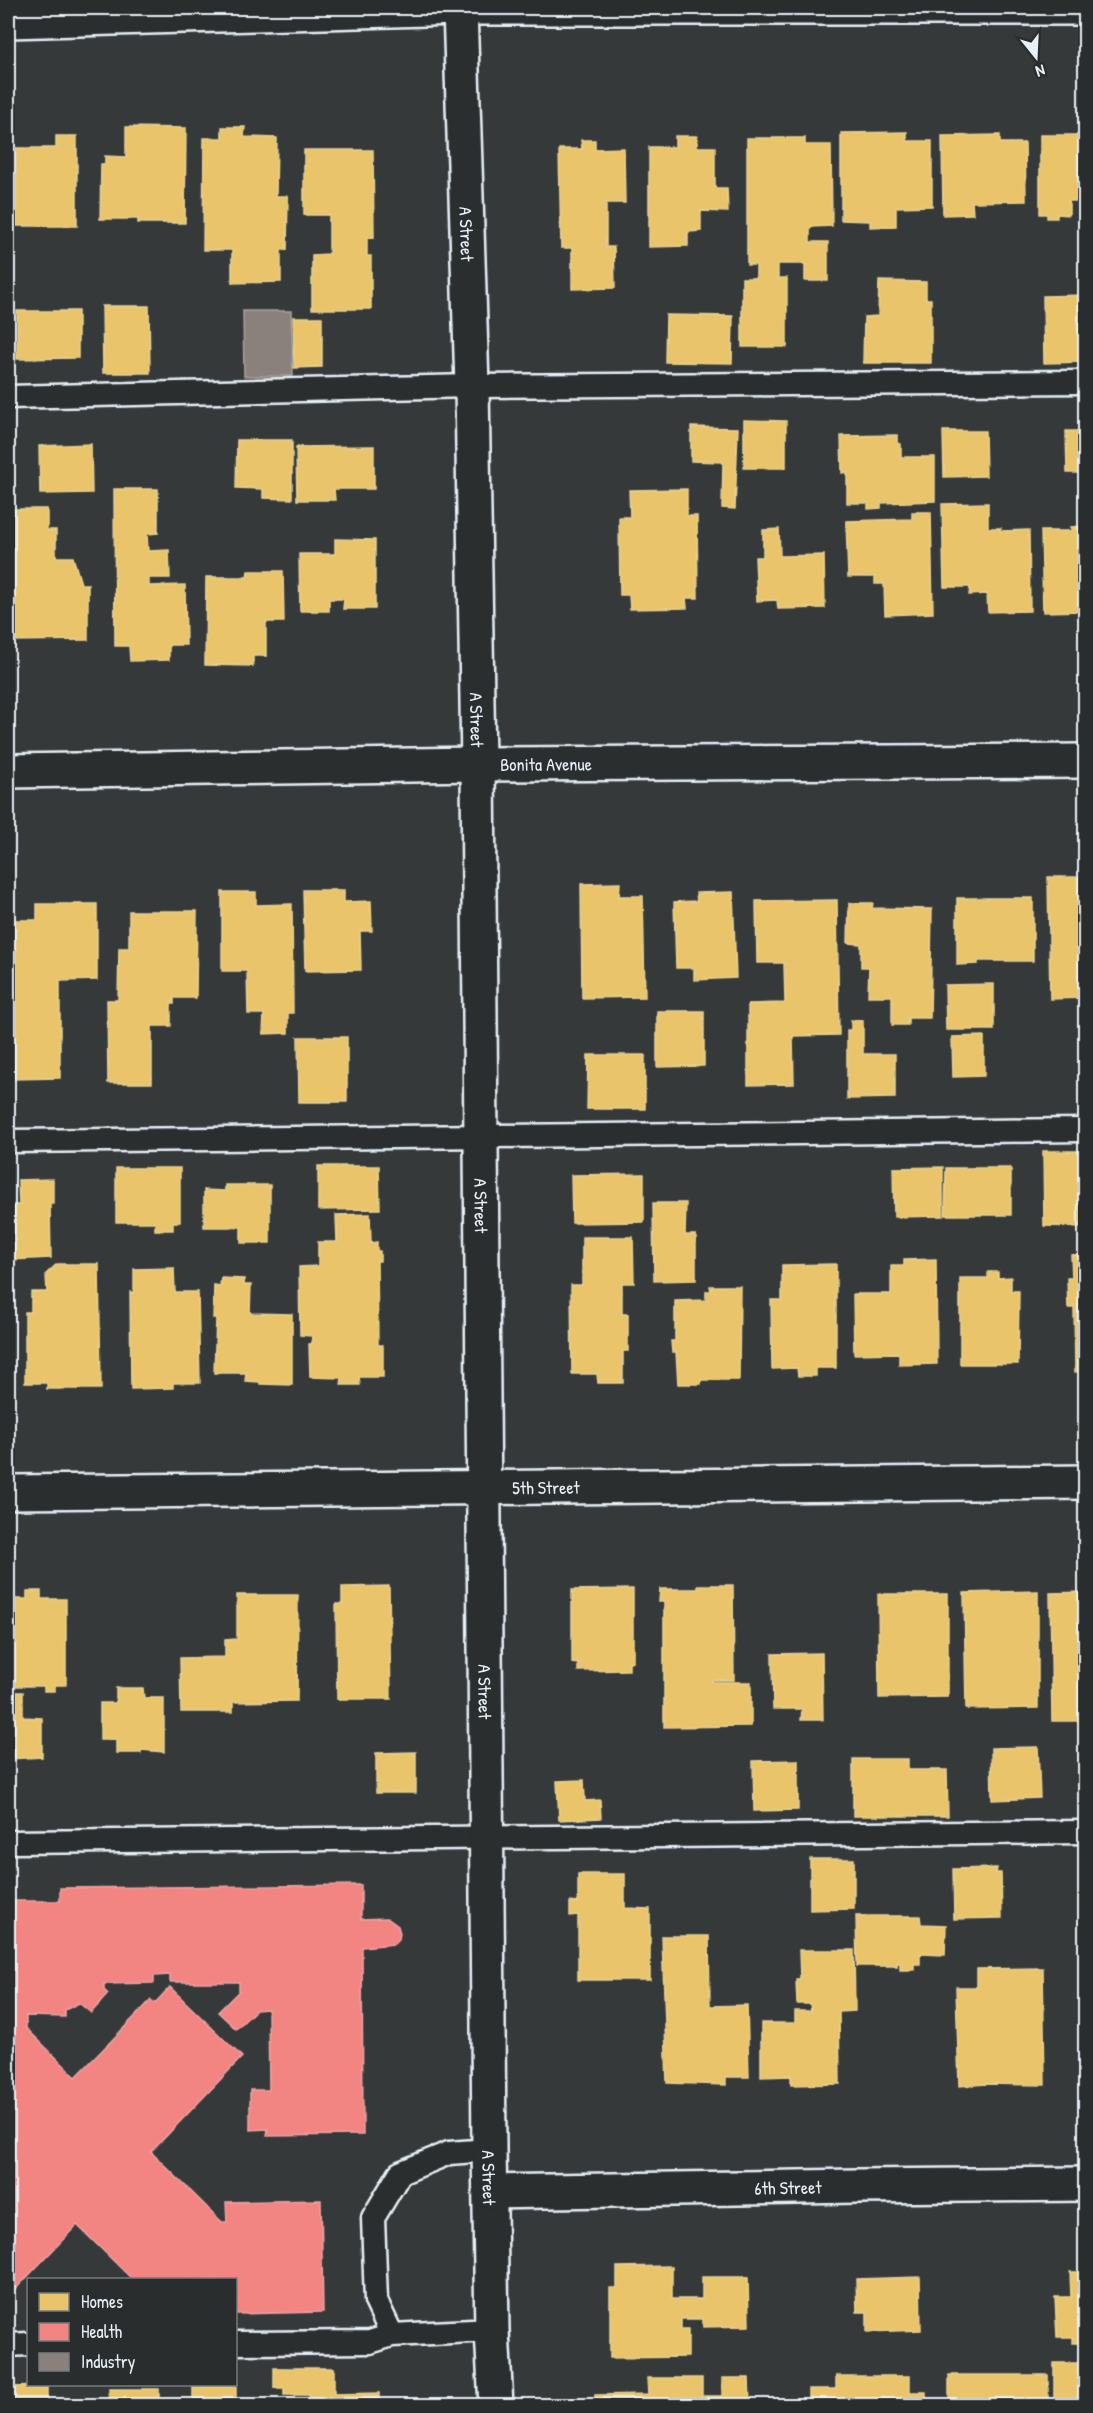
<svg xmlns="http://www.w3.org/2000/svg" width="1093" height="2413" font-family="'Patrick Hand',sans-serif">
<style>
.homes{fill:#e9c46a;stroke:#e9d295;stroke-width:1.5}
.health{fill:#f28482;stroke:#efa5a5;stroke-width:1.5}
.industry{fill:#8a817c;stroke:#a6a3a1;stroke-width:1.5}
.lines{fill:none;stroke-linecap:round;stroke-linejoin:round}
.lane-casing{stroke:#e8f1f8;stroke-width:27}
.street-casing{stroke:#e8f1f8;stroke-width:38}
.secondary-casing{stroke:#e8f1f8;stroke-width:38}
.lane{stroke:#2a2d2e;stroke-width:22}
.street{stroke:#2a2d2e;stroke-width:33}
.secondary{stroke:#2a2d2e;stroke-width:33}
.labels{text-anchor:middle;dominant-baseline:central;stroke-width:6;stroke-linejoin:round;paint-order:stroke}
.street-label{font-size:18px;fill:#e8f1f8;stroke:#2a2d2e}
</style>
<rect width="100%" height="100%" fill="#35393a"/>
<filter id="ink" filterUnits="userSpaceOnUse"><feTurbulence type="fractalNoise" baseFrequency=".0167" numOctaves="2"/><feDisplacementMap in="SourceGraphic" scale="12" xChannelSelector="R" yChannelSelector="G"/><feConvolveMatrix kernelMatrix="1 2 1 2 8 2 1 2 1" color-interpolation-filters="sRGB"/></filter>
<g filter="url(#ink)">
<path class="homes" d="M126 127 186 128 185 223H138V219H100L101 164H105V156L126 157Z
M222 127H245L244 137 277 138 276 196H288L287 250H281V282L232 283V250H203L204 138H222Z
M907 132V141H932V206L896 207V226L870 227V221L841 220V133Z
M1000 135V143H1025L1026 201 972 202 973 214 943 215 942 136Z
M1040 135H1086V201H1069V215L1057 214V218H1047V214H1040Z
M56 136H77V226H16V148H56Z
M675 136H697V147H715V188H727L728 212 701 211V231L688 232V246L649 247V147H675Z
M747 138H805V145H831L832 226 810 227V242H828V281H805V264H778V278H787V347H742V278H756V265H747Z
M581 140H595V149L624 148 625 203H606V247H614L615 288 572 289V248H561L559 149H582Z
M304 150H373L374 238H367V256H371V309H312V255L329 254V215H304Z
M879 281 926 282V299H931V363H863L864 317 878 316Z
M1086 295V362L1044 363 1043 296Z
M102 306H149L150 373H103Z
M17 311H78V358L17 359Z
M666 315 733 316 732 363 665 362Z
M293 317H322V367L294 368Z
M744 420 786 421V468H744Z
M691 427 738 428 735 509 722 508 723 462 691 461Z
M943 431H985L986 476 944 477Z
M1066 431H1086V473H1067Z
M897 435V443L901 444V457H935V501L881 503V508L868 509V503H847V472L842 473 841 436Z
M237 440H292V499L263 498V489L236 488Z
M91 444 92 493 40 494 39 446Z
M374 446V489H334L335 500H297L296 447Z
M114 489H158V533L147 534 148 551 169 550 170 578H149V586L185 585 186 645H169V660L130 661 129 646H115Z
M687 489V516H697L698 598H686L687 608 630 609 629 595H620L619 517H630L629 490Z
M988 503V528H1001L1000 531 1029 530 1030 611 988 612 987 594 969 595 970 587H944L942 504Z
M8 509H47V530H56V557H73L81 584H88V640L10 641Z
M912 512H931L933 613 885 615 884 584H875V577H848L846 521 912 519Z
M1083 526V530H1086L1084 611 1043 612 1041 531H1071V527Z
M779 529 780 556 824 555 825 608 778 609 777 600 757 601 755 557H763V530Z
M335 539 375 540V609H343L344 599H329V611H300L299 554H335Z
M248 571H283L284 622H266V656H253V666L205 665 206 577H247Z
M1048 877H1086V970H1083V998L1050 999Z
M620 883 619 896H643L645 997 582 998 581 884Z
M303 890H344V902L371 901 372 931H360L361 970 305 971Z
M222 892H256V905L292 904 293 1013H288V1033L263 1034 264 1014H248L247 971H222Z
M733 892 736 978 694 980V968H676L674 902 697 901 696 893Z
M957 898H1033V961H978V964L957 965Z
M837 900 839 1035 793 1036 794 1084 748 1085V1004L785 1003 784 963H757L756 901Z
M849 903H873L872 908 932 909 930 1018H908V1025H892V996H868L869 967H861V944L848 943Z
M37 904H97V980L60 981V1078L11 1079 10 920H37Z
M129 911H197L196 998H174V1004H171V1026H152V1083H108L107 1000H118L119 948H129Z
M994 984V1030H946L945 985Z
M657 1011H704V1066L657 1067Z
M851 1020 863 1021V1054H895V1098L847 1099V1030H851Z
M984 1036V1076L953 1077 952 1037Z
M298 1037H347V1102H299Z
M588 1055H645V1109H587Z
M1043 1151H1086L1084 1227 1044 1226Z
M318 1166H379L380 1209 318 1210Z
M943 1167V1216L894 1217 893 1168Z
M116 1168H180V1222H173V1230H155V1222H116Z
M946 1168H1011V1215H945Z
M644 1174V1222L572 1223 571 1175Z
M53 1179V1204H50L51 1258 10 1260 9 1205H19L18 1180Z
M225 1185H270V1243H241V1227H204V1190L225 1191Z
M653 1203H686L685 1235H696V1280L654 1281Z
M370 1214 371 1243 377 1242V1251H380V1261H377L378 1345H383V1377H359L360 1385H341L342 1378 310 1377 309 1344H311L312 1336 300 1335 299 1267 318 1266V1242H337L336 1215Z
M582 1237H633L634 1283H622V1314H628V1351H623V1383H598L597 1374H572L571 1285H582Z
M1086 1254V1371L1075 1372 1074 1308H1068L1067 1278H1072L1071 1255Z
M936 1259 937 1364 899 1365V1353L854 1354 853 1294H891V1266H904V1260Z
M57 1264H99L101 1389H47V1383H25V1312H31V1292H47L46 1274Z
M836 1264V1368H816V1376H798L797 1368 772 1369 771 1300H782V1265Z
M174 1268 175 1292H198L200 1383H173V1388L131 1389 130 1292H134V1269Z
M988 1272H998V1278L1011 1277V1291H1019L1018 1364H960V1278H988Z
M221 1278 244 1279V1285H251L250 1313 292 1314V1385L260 1384V1382L245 1381 246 1373H214L216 1318H213L214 1285 220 1286Z
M710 1286H740L739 1380H701V1384H678L676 1352H672L671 1341H675V1301L706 1300V1291H711Z
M698 1585H733L734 1680H712V1682H751V1726L664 1727V1602H659L660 1589H698Z
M389 1586 391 1699H337L336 1604H342V1587Z
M633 1589V1662H629V1670L578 1671V1664L572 1663V1590Z
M27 1591H41V1599H66V1685H55V1691H44V1686H8V1599H27Z
M1038 1591V1708L966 1709 964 1593Z
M1086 1592V1721H1052L1050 1593Z
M878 1594H948V1697L879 1698Z
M237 1595H298L297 1701 233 1702V1712H181L180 1658 225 1657V1640L237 1639Z
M822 1653 823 1720H801L802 1709H773L772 1654Z
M116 1688H143L144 1698H164V1752L141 1750V1753H116V1740H100V1703H116Z
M8 1692H23V1717L42 1718V1757L8 1759Z
M1038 1747 1040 1798 992 1800 991 1748Z
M416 1752V1793H376V1753Z
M853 1759H908V1770H947L948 1816H853Z
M798 1760V1810L754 1811 753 1761Z
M584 1780 585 1801 600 1800 601 1818 559 1820 557 1781Z
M810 1859H854V1909L810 1910Z
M997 1868 996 1873H1001L1002 1918 954 1919 953 1869Z
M578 1874H625V1908L650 1909V1980H578V1915L570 1916V1902L578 1903Z
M856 1916H920L921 1924 946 1925 945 1955 920 1954V1964H914V1970H900V1963H897V1966H857Z
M662 1936H709L710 2006 747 2005 749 2077H726V2085L667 2083Z
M799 1950H854L855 2011 839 2012 840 2084 791 2085V2076L761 2077V2023H795V2011H811L810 2004H797L796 1979H800Z
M1043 1968 1045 2085 987 2084 959 2086 956 1987H977V1969Z
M672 2266V2299H702V2277H748L749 2326 703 2327V2319H681V2329H688V2357L610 2358V2288H617V2267Z
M1070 2272H1086V2343H1073V2337H1057L1055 2297H1071Z
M920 2277 921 2330 867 2332V2312H857L856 2279Z
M1054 2363H1086V2406H1054Z
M274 2368H334V2394L379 2393V2406H309V2395H284V2388H274Z
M949 2375H1048V2406H965V2402H949Z
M836 2376H910V2392H926V2406H809V2389H836Z
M647 2378H702V2396H722V2378H749L750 2406H595V2395L648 2394Z
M193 2384H236V2406H193Z
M47 2386V2400H79V2406H19V2403H10V2387Z
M109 2389H159V2406H109Z"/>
<path class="health" d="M361 1885V1919L387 1918 398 1926 400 1933 399 1939 394 1944 362 1947 363 2135 267 2136 268 2129 250 2130V2090H269L268 2009 256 2010 236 2029 218 2012 239 1991V1982H170V1975L154 1976V1983L104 1984V1990L108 1994 91 2013 79 2003 65 2010V2017L26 2016V2028L76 2077 151 2000 155 2003 170 1987 242 2057 151 2152 222 2222H227L226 2202 321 2200 323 2312 236 2314V2280H133L77 2225 8 2297V1901H60V1888Z"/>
<path class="industry" d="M243 311H291L293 376H244Z"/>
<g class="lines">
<g class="lane-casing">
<path id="lane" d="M8 397 472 386 1086 382
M8 1141 1086 1130
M8 1842 1086 1832
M392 2335 376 2301 373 2218 400 2173 449 2153 489 2150
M236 2343 370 2342 392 2335 492 2330
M8 2345 28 2344"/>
</g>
<g class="street-casing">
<g id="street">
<path id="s1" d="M460 8 472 386 478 764 489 2150 492 2330 496 2406"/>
<path d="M8 21 460 8H1086"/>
<path id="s2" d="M8 1492 1086 1482"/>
<path id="s3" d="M491 2192 857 2186 1086 2184"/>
</g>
</g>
<g class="secondary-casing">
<g id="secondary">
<path id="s4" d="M8 771 478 764 1086 761"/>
</g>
</g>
<use href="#lane" class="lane"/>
<use href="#street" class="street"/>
<use href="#secondary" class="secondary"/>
</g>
</g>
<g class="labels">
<g class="street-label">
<text stroke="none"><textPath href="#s1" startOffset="226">A Street</textPath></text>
<text stroke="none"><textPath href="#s1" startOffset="712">A Street</textPath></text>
<text stroke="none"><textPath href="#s4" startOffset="538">Bonita Avenue</textPath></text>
<text stroke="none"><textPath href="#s1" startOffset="1198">A Street</textPath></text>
<text stroke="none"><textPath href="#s2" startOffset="538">5th Street</textPath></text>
<text stroke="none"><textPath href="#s1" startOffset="1684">A Street</textPath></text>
<text stroke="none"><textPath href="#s1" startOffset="2170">A Street</textPath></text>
<text stroke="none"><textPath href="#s3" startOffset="297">6th Street</textPath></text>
</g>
</g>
<rect width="1093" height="2413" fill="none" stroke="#2a2d2e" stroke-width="30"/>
<rect x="15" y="15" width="1063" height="2383" fill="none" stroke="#e8f1f8" stroke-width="2" filter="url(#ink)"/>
<rect x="27" y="2278" width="210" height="108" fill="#2a2d2e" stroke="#767b7f" stroke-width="1.5"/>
<rect x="39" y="2293" width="30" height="18" fill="#e9c46a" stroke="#767b7f" stroke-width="1.5"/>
<text x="81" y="2308" font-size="18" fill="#e8f1f8">Homes</text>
<rect x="39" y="2323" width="30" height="18" fill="#f28482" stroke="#767b7f" stroke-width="1.5"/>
<text x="81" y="2338" font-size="18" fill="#e8f1f8">Health</text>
<rect x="39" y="2353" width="30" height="18" fill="#8a817c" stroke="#767b7f" stroke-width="1.5"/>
<text x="81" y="2368" font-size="18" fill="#e8f1f8">Industry</text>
<g transform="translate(1036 57) rotate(162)" stroke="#2a2d2e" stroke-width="4.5" paint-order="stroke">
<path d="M0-4.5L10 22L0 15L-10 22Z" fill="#e8f1f8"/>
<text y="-9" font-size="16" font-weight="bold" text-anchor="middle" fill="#e8f1f8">N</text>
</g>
</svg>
